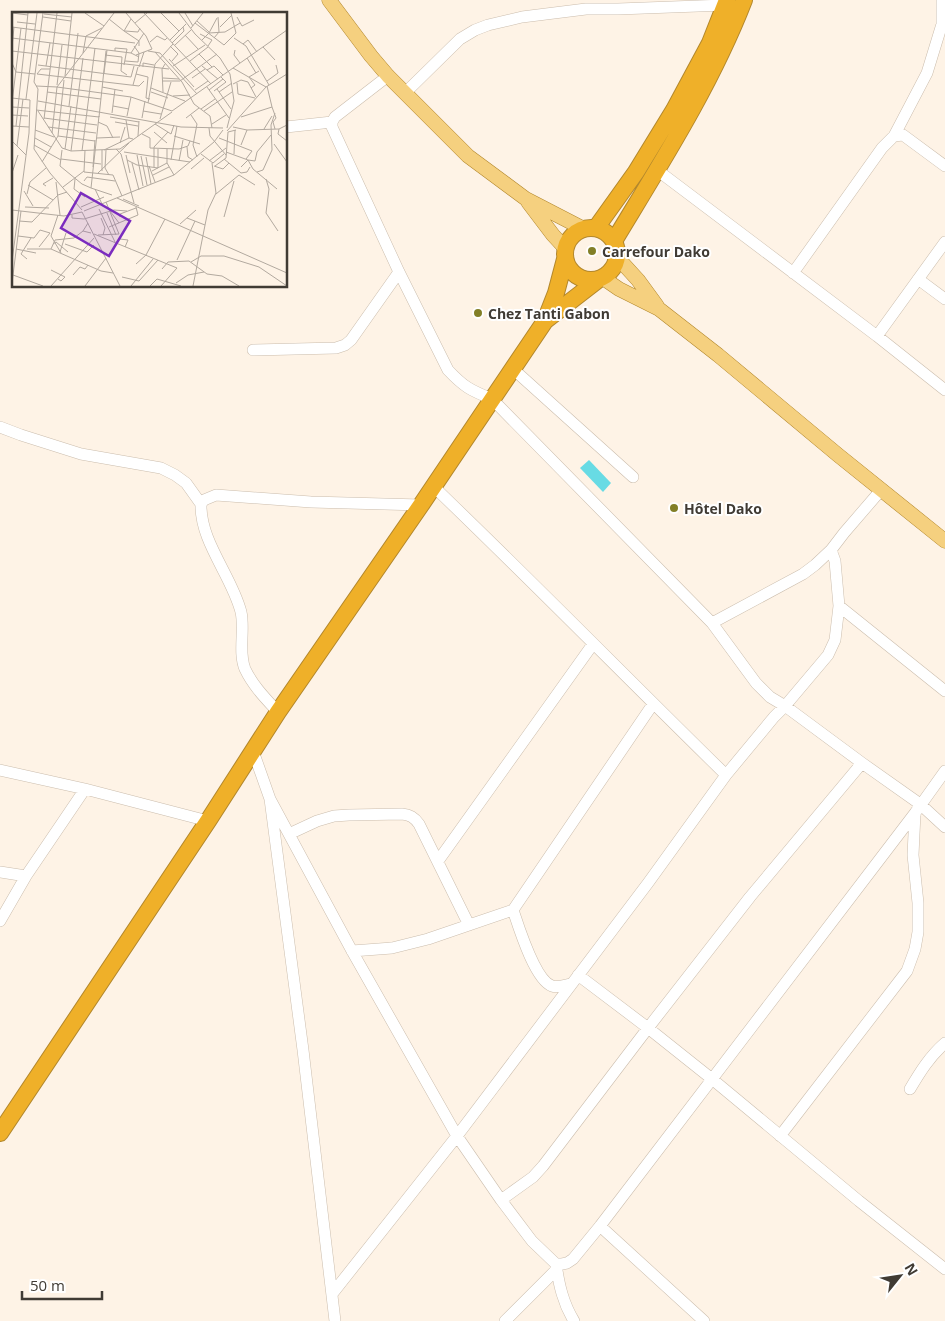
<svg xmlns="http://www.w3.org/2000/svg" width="945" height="1321" font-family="'Open Sans',sans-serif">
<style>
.water{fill:#68dbe4}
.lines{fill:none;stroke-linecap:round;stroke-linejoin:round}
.minor-casing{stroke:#cbbdad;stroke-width:12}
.major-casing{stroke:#b2872d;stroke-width:15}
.highway-casing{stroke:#b2872d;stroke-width:18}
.minor{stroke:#fff;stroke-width:11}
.major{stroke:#f5d07f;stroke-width:14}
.highway{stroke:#efb029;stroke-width:16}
.poi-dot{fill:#827f27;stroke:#fff;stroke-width:2}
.labels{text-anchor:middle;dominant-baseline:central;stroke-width:4;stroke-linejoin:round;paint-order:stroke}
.poi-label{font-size:14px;font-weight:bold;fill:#403b34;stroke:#fff;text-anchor:start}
.inset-road{fill:none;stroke:#b2a99f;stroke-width:1}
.view{fill:#7b2cbf;fill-opacity:0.15;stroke:#7b2cbf;stroke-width:2.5}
.inset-edge{fill:none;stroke:#403b34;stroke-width:2.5}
</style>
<rect width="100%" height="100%" fill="#fef3e6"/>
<path class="water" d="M589 460 611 483 603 492 580 468Z"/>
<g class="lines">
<g class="minor-casing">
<path id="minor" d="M388 76 335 117 332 122V127L399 272 448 370C464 387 470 390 492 399L712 623 756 683 770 697 785 706 862 763 920 804 945 827
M405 93 460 39 475 30 488 25 522 17 586 9H618L725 5
M286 127 332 122
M894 136 927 73 942 24V0
M657 170 877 336 945 390
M793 273 882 148 894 136 903 135 945 166
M918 279 945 299
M877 336 945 242
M253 350 336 348 345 345 351 340 399 272
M512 368 633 477
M0 427 21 435 81 454 161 468 175 475 186 483 201 504
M433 486C532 581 628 679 726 775
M839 606 945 691
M712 623 803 574 815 565 831 550 844 533 881 490
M278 712C266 699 253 686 245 669 238 653 245 629 241 612 232 576 200 542 201 504L204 500 216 495 311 502 421 505
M253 751 270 799 303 1050 335 1321
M0 770 85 789 208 821
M270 799 352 951 457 1136 501 1200 532 1241 556 1264H562L567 1263 573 1259 600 1226 915 813 945 771
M289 834 317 821 334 816 349 815 402 814C410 815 414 817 419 824L469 925
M438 861 593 644
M0 872 26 876
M513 910C519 928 535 980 552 986 558 988 565 985 571 984
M0 921 26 876 85 789
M352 951 392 948 428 939 513 910 653 704
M578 975 648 1028 712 1079 859 1201 945 1269
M910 1089C920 1072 930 1056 945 1043
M780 1136 907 971 915 949 918 932V903L913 855 915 813
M501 1200 533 1177 543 1166 648 1028 750 897 862 763
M600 1226 704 1321
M556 1264C559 1285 563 1303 574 1321
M332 1294 457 1136 648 883 726 775 774 717 785 706 828 655 835 640 839 606 835 561 831 550
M505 1321 557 1269"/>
</g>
<g class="major-casing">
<path id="major" d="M329 0 371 56 388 76 468 156 526 199 584 229
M528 202 553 235 565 248
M617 257 638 280 657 306
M603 278 619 289 659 309 718 355 838 455 945 541"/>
</g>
<g class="highway-casing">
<path id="highway" d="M565 254a26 26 0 1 1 52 0a26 26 0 1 1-52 0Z
M596 228 636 172 674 110 710 43 727 0
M614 241C661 163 711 85 744 0
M545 321 598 280
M0 1133 208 821 278 712 421 505 545 321 556 293 565 259"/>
</g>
<use href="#minor" class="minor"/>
<use href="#major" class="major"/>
<use href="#highway" class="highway"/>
</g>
<g class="poi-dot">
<circle cx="592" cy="251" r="5"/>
<circle cx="478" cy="313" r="5"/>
<circle cx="674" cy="508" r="5"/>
</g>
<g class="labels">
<g class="poi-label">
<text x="602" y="251">Carrefour Dako</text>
<text x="488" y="313">Chez Tanti Gabon</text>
<text x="684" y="508">Hôtel Dako</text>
</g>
</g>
<g transform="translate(12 12)">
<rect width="275" height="275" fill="#fef3e6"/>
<path class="inset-road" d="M0 1 16 3M31 1 22 70 26 77 22 137 38 161 70 198M73 1 92 14M114 1 134 24 140 37 124 43M132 1 199 72M149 1 167 19M167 1 183 22 208 46 218 62 222 89 215 116M173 1 181 14M32 2 60 5M31 5 59 9M225 5 230 14 242 8M97 7 112 19 119 7M185 9 197 20M5 10 23 12M123 11 135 1M183 11 212 33 224 21 219 1M0 15 123 31M208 15 220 3M179 16 191 1M112 19 127 29V34M113 19 126 20 128 16M197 21 205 6M188 22 200 28 196 34M173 23 186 37M0 26 119 41 127 45M202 26 207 20 206 5M222 26 234 34 257 73M158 28 174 12M190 28 197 21 213 20 228 11M138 30 145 24 153 28 155 26M160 31 172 19 171 15M231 32 236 28 245 40M163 33 179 18M158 34 166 42 160 49M0 35 2 15M251 35 263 48M223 38 222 43 228 51M0 39 157 57M103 39V36L115 37 112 53M136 39 148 41 185 82M143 40 170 70 182 92 198 104 200 116M71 41 74 24 90 16M119 41 132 21M187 42 200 55M93 43 110 45 109 59 115 63M235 46 244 61M157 47 182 75M113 49 126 50 127 41 122 34M178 49 196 35M0 51 4 60 23 62M26 53 119 65 122 54M34 54 38 31M161 54 193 33M190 54 206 67M127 55 132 40M131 55V51L142 53M221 56 254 75M38 57H29L25 62 127 74 132 69M195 58 202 54 211 63M92 61 95 38M124 62 136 65 134 86 138 87M53 64 60 1M151 66 167 67M180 66 193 57M150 69H168L205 42M255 69 266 61 264 53M225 71 226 82 243 86M221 72 229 68 236 70 244 85M45 73 50 33M121 73 126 55M24 74 45 75 102 1M255 74 260 95M90 75 111 79M195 75 217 106M139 76 173 89M239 76 243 73 237 65 247 59M205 77 219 97M183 78 196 69M197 78 211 67M202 79 214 70 209 65M35 80 89 87M139 80 156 86M151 80 150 57 153 52M207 80 220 71M161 84 178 83M0 86 18 88 17 121 0 249M14 87 25 1M26 89 169 115 211 116M0 91 9 16M136 91 143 52 161 32M57 94 66 21M101 94 117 97M0 95 17 96M189 97 203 87M24 98 87 105M26 99 50 136 59 139 108 137 160 100M131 99 149 102M192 99 220 80M100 101 103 77M0 103 16 104M179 103 185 112 181 133 185 145M115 104 119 85M87 105 94 39M98 105 127 110M229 105 260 95 264 106 261 110 263 117M32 106 85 113M130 106 133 89M174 106 187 96M32 107 45 1M148 107 159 70M114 108 117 126M86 110 95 114 101 126M103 110 126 114M143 112 159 122 162 113M200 112 214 103M0 114 17 115M4 114 16 1M36 115 84 121M221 115 235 118 267 117 275 113M197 116 198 124 214 143M252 117 260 104M267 117 266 122 275 129M23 118 42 125M215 119 254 75 275 62M142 120 155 131M40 121 45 75 119 85 160 99 275 18M130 122 138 126V136L167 137 176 134 178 129M46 124 83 129M126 124 127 109M162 124 188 132M23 126 39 135M85 126 108 125M207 126 240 139 234 147M0 129 14 143M108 131 113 115M262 132 275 150M22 133 49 148M229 133 235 118M5 134 11 87M175 135 176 145 181 148M53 137 59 94M104 137 109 142 122 191M146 137V156M155 137V151L162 163M50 138 48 154 70 172 79 176 87 104M73 138 72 160 101 163 110 184M92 138 117 126 121 127M94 138 93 156 97 163M59 139 71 46M70 139 83 36M112 140 178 150M214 140 236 148 241 157 265 177M189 142 201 151 212 142M222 142 223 118M114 143 118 161M125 143 131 174M129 144 135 173M134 145 139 172M49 147 89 152M212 147 229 161 235 160 238 155M115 148 125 153 146 156M159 148 165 114M167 149 171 128M197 149 214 136M30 150 46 124 52 68M120 151 127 178M137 154 143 170M202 154 211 157 217 151M203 154 214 146 216 120 224 118M81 155 83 128M142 155V135L156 120M229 155 236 148 243 149 245 140 259 123M179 157 192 146M90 159V138M140 159 155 151M245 160 251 158 260 138 259 113 263 101M0 161 6 143M86 161 117 131M141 163 157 155M63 167 62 177 73 185M254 167 257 177 254 201 266 219M72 169 75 165 103 169M44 170 48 203M16 173 41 188M34 174 31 172 41 166M51 175 72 159M79 176 100 183M83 177 90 192M12 179 21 194M15 182 18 170 34 156M204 182 227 163 243 173M105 186 275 261M111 187 127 194M13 195 37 196M69 195 92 185M87 197 103 230M0 198 52 204 70 200M72 199 162 163 202 130 211 118M98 199 107 211M70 200 108 274M95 201 104 223M46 203 39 224 49 241M60 203V206L72 207 102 198 115 199M108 205V202L124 196M212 205 222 169M89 206 93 216 91 223M175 206 193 213M7 209 20 210 46 183 55 180M76 211 71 219 79 221M168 212 184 198M97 215 126 203 124 195M82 222 165 256 149 274M86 223 107 222 94 190M6 224 22 226 28 218 38 221M108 227 116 228 113 235M41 232 44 230 56 240M53 232 75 240 82 233M27 235 38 221M4 237 24 241M15 237H39L43 228 62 226 71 219M39 237 89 259 101 261M48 240 54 221M15 247 9 242 19 226M165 248 183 209M179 250 189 244H212L247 255 275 274M124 252 134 243 153 207M150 257 156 250 177 249 195 262 210 264 227 274M39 258 53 265 49 269 46 267M1 263 31 274M61 263 68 255 73 257 76 253M110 265 127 269 146 248M0 271 9 199M164 271 176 263 192 260M39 274 82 226M73 274 94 246M119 274 141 247M138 274 145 267 169 274M181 274 196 198 204 181 200 151"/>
<path class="view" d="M69 181 118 209 97 244 49 216Z"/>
<rect width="275" height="275" class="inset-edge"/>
</g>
<g transform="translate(900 1276) rotate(60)" stroke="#ffffff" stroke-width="4" paint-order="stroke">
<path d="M0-4L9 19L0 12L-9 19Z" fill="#403b34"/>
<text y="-8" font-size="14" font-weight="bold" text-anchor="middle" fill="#403b34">N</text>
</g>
<path d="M22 1291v8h80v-8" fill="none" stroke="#403b34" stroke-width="2.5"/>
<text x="30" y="1291" font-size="15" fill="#403b34" stroke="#ffffff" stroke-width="4" paint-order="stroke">50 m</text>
</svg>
